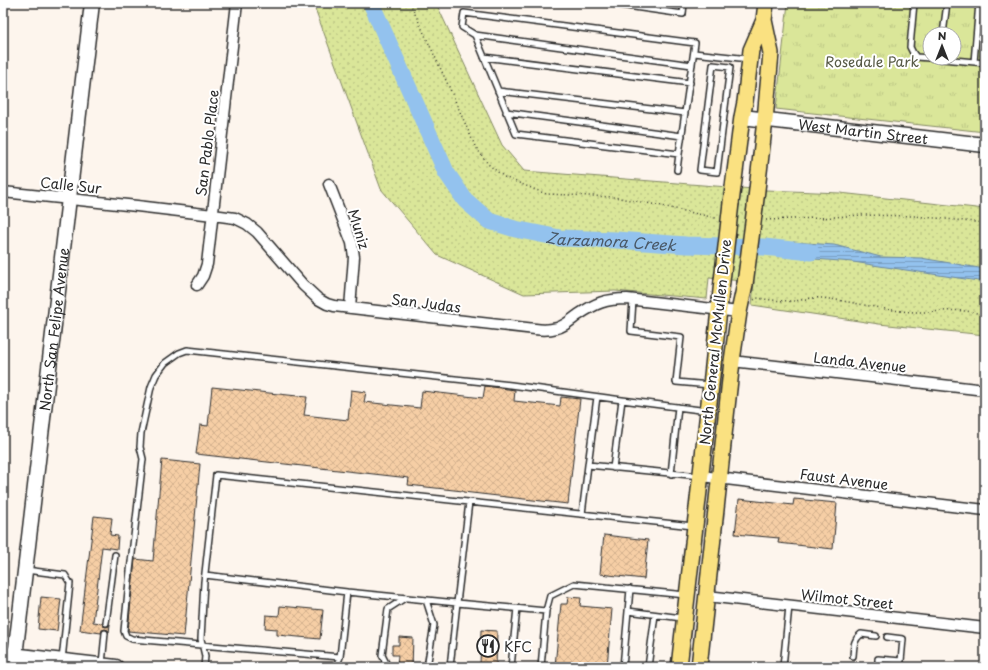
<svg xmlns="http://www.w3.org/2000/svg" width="988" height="670" font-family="'Playpen Sans',sans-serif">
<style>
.grass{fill:url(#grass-dots);stroke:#828862}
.park{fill:url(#park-tufts);stroke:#828862;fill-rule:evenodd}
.water{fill:url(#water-rules);stroke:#6986a0}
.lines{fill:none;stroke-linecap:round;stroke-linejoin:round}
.river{stroke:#93c2ee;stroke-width:17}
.building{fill:url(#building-cross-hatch);stroke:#2b2b2b}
.lane-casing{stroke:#2b2b2b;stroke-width:8}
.street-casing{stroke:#2b2b2b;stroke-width:13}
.secondary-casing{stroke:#2b2b2b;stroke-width:17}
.primary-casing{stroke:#2b2b2b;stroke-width:18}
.path{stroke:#2b2b2b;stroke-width:1.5;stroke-dasharray:1 3;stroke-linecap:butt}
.lane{stroke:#fff;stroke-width:5}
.street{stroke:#fff;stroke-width:10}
.secondary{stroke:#fff;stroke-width:14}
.primary{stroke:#fae181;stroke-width:15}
.primary-bridge-casing{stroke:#2b2b2b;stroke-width:18;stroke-linecap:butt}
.primary-bridge{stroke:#fae181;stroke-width:15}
.labels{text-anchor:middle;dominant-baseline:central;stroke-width:4;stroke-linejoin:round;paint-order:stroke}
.park-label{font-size:14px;fill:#575a46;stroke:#fff}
.street-label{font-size:14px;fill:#2b2b2b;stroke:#fff}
.poi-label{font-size:14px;fill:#2b2b2b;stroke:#fff;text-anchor:start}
.water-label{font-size:15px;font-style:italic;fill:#4a5866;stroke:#fff}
</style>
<defs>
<pattern id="grass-dots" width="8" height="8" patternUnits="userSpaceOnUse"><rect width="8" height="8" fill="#dae699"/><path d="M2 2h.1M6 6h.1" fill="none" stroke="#bbc584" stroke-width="1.8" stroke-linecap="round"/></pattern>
<pattern id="park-tufts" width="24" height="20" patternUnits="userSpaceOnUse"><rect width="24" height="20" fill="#dae699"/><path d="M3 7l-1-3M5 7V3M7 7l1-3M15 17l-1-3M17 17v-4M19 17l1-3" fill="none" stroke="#bbc584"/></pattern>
<pattern id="water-rules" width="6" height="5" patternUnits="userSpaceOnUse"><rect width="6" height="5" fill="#93c2ee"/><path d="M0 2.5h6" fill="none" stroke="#789ec1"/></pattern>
<pattern id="building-cross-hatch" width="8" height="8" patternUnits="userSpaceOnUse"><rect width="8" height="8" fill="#f6cea5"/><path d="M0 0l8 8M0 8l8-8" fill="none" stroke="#d3b18e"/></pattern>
</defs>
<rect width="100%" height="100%" fill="#fdf5ed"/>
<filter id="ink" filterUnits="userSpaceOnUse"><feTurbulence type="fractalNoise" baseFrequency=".025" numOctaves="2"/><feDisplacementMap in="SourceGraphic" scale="8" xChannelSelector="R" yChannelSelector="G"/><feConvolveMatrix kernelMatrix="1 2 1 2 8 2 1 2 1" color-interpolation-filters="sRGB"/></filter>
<g filter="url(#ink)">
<path class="grass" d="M313 3H436L502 145 524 171 766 190 840 193 985 209V335L879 324 752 305 754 282 709 278 707 299 615 291 524 294 437 255 381 189Z"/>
<path class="park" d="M788 3H985V132L776 109ZM930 34H954V58H930Z"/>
<path class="water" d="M793 242 834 245 881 257 921 258 985 269V282L853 262 788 257V251Z"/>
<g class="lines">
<path class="river" id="s1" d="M371 3 446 172 465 200 489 221 515 229 560 238 616 240 686 245 764 247 811 252"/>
</g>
<path class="building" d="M485 386 515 390 514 401 560 406 561 397 580 399 568 504 463 492V491L408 485 409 478 196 454 200 425 208 426 212 387 307 397 304 415 348 420 351 390 366 392 364 402 420 408 422 391 483 398Z
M162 460 200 464 184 636 128 631 135 559 153 561Z
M739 499 793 505 794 499 837 503 833 549 778 543 779 538 735 534Z
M94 516 112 518 110 535 118 536 117 549 102 547 93 622 102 623 103 626 106 627 109 626 110 624 109 633 108 630 105 629 102 630 101 633 80 630Z
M604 535 648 540 644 579 600 574Z
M41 597 61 599 57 631 38 629Z
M568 597 581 598 580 606 612 609 607 667H568L555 666 561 604H567Z
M280 606 323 610 320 639 277 635V629L265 628 266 615 279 616Z
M481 630 497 631 496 667 480 666Z
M399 637 413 638 412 667H397L398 655H392V645H399Z"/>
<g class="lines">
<g class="lane-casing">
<path id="lane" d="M606 3 683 14 684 3
M914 3 910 47 913 53 916 57 930 58
M464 13 695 43 679 154 516 134 475 35 462 27Z
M943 34 947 3
M475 35 692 65
M694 53 749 59
M484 57 690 83
M933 58 985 63
M974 62 979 3
M713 65 730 67 717 172 700 170Z
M498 91 685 113
M506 112 682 136
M677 170 679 154
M633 300 631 331 681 337 676 382 710 385
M588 465 597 397
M613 468 622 400
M671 474 678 407
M582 514 588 465 700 476
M26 570 65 575 70 583 62 660
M205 575 347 592 340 657 132 639 126 636 124 631 130 571 143 459 140 447 141 433 151 387 156 375 165 363 179 353 187 350 511 385 622 400 708 411
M347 592 457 603 469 502
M426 600 434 625 427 667
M628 611 682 618
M106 623 115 555
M853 656C854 646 853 641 861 634L876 636
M102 664 105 633
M14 667 15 657
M204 667 205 656 201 639 204 582 216 475 693 526
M336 667 340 657
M388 667 382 655 388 609 405 598
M450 667 457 603 546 611
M511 667 517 608
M541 667 546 611 550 596 574 584 686 595
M623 667 630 589
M648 667 655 615
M783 667 789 606
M878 667V659L901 661 903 639 887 637"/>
</g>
<g class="street-casing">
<path id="street" d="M329 184 352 243 354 257 350 308
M3 192 137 206 213 215 235 218 247 224 257 232 303 285 318 299 327 304 334 306 535 329C542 330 550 330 557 328 565 326 571 320 578 315 596 303 605 299 627 299L739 312
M197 285 203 276 207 264 237 3
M732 361 985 390
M701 476 985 510
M707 596 985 628"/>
</g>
<g class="secondary-casing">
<g id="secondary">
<path id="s2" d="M742 117 985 145"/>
<path d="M3 654 116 667"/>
<path id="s3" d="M15 656 92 3"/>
</g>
</g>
<g class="primary-casing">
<path id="primary" d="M731 203 742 117 745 102 751 50 764 20 766 3
M755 207 765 120 771 53 764 20
M679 667 711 385 722 281
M699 667 732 361 739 312 745 284"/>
</g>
<path class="path" d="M410 3 450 89 475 146 488 164 504 177 546 194 614 197 657 205 716 218
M766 220 820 218 861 215 915 216 985 223
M754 300 757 298C769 300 781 301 794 301 803 300 812 297 821 298 852 301 884 311 915 312 939 313 962 306 985 316"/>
<use href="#lane" class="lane"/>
<use href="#street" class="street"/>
<use href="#secondary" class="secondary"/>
<use href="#primary" class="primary"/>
<g class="primary-bridge-casing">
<path id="primary-bridge" d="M722 281 731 203
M745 284 755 207"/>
</g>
<use href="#primary-bridge" class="primary-bridge"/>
</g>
</g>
<defs>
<g id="restaurant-ring" transform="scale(1.15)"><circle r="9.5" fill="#fff" stroke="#2b2b2b" stroke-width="1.5"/><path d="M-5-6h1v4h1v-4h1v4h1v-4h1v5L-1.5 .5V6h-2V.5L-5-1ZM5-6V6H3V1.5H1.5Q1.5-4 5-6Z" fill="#2b2b2b"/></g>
</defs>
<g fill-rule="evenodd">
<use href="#restaurant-ring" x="488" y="646"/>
</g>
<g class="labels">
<g class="park-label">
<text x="872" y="61">Rosedale Park</text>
</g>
<g class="street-label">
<text stroke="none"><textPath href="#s2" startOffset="122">West Martin Street</textPath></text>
<text transform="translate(207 143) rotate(-83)">San Pablo Place</text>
<text transform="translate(71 185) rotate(6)">Calle Sur</text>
<text transform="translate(359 229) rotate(73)">Muniz</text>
<text transform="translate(426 303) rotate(7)">San Judas</text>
<text stroke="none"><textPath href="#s3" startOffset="329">North San Felipe Avenue</textPath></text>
<text transform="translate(715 342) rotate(-84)">North General McMullen Drive</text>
<text transform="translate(860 362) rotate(6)">Landa Avenue</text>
<text transform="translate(844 479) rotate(7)">Faust Avenue</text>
<text transform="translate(847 599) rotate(6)">Wilmot Street</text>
</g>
<g class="poi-label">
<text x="504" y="646">KFC</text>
</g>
<g class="water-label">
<text stroke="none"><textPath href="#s1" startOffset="375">Zarzamora Creek</textPath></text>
</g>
</g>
<rect width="988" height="670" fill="none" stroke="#fff" stroke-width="16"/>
<rect x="8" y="8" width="972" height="654" fill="none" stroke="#2b2b2b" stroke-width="1.5" filter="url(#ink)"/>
<g transform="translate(942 46)"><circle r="19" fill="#ffffff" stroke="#aaaaaa"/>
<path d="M0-3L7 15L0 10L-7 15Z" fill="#2b2b2b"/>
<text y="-6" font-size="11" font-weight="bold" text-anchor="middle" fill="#2b2b2b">N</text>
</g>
</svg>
